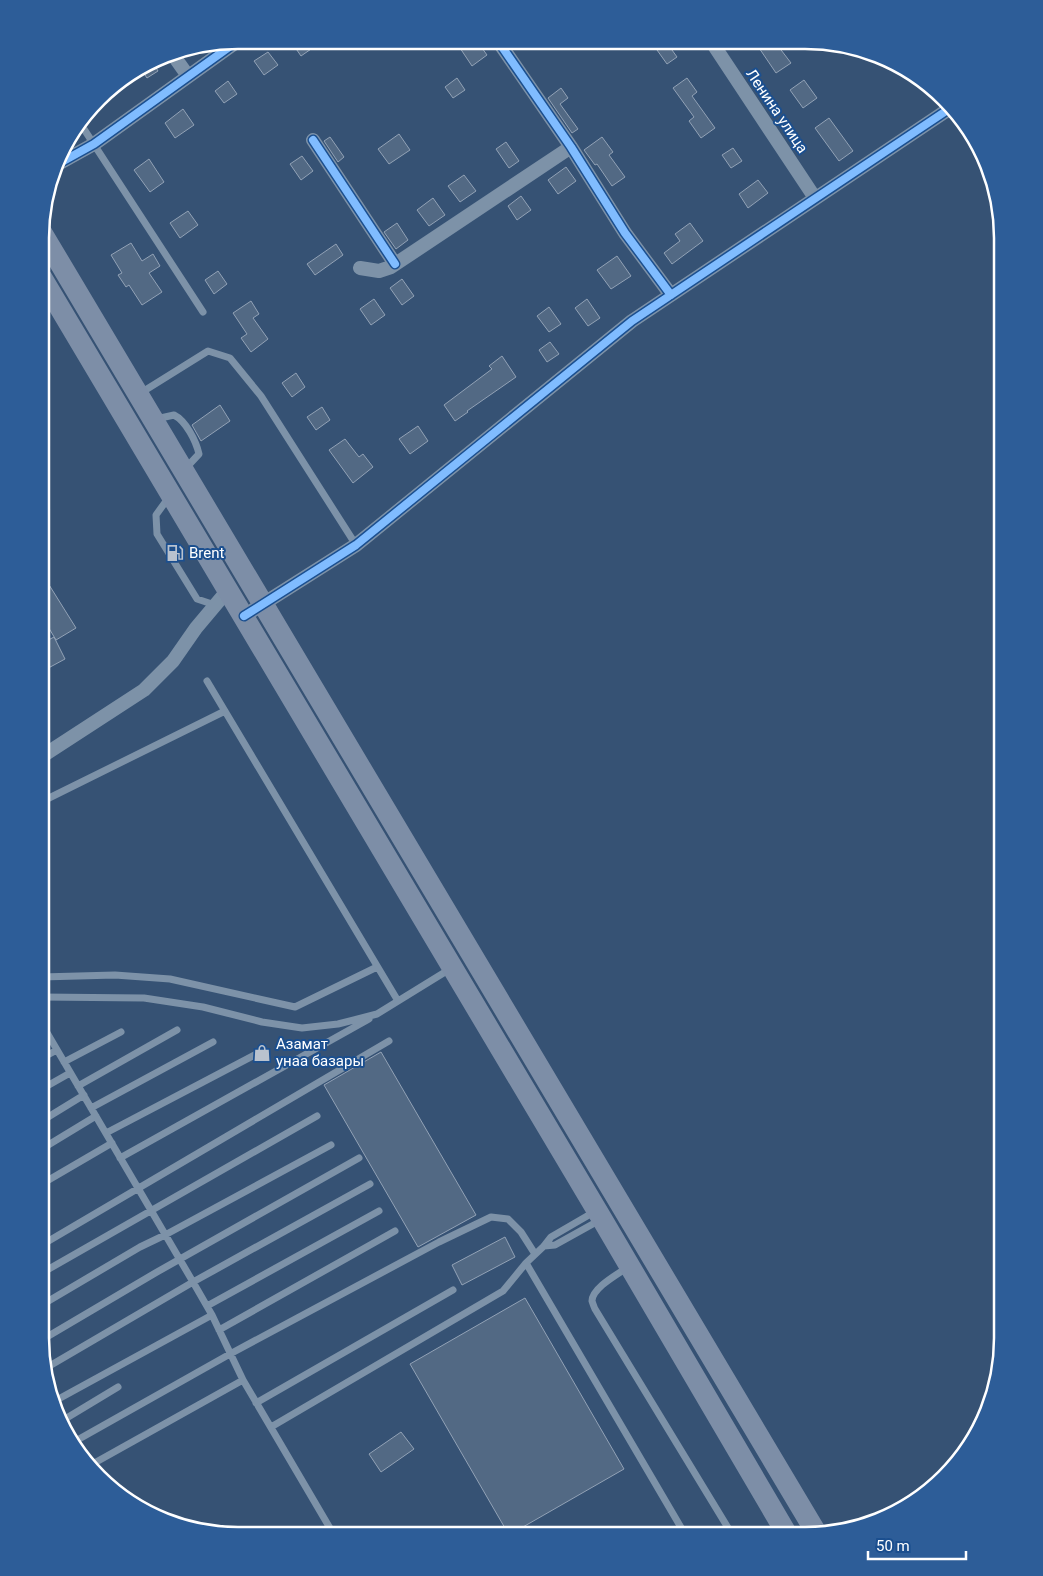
<svg xmlns="http://www.w3.org/2000/svg" width="1043" height="1576" font-family="Roboto,sans-serif">
<style>
.building{fill:#526984;stroke:#92a2b6}
.lines{fill:none;stroke-linecap:round;stroke-linejoin:round}
.lane{stroke:#7d92a8;stroke-width:7}
.street{stroke:#7d92a8;stroke-width:14}
.primary{stroke:#7d8ea7;stroke-width:21}
.cycleway-casing{stroke:#1b4f8f;stroke-width:11}
.cycleway{stroke:#80bcff;stroke-width:8}
.labels{text-anchor:middle;dominant-baseline:central;stroke-width:4;stroke-linejoin:round;paint-order:stroke}
.street-label{font-size:15px;fill:#fff;stroke:#1b4f8f}
.poi-label{font-size:15px;fill:#fff;stroke:#1b4f8f;text-anchor:start}
.rim{fill:none;stroke:#fff;stroke-width:2.5}
</style>
<rect width="100%" height="100%" fill="#365274"/>
<path class="building" d="M290 40H309L314 47 301 56Z
M470 41H477L487 55 472 66 460 48Z
M755 42H775L791 63 776 73Z
M667 43 677 57 667 64 657 50Z
M268 52 278 65 264 75 254 61Z
M153 63 158 71 147 78 141 69Z
M457 78 465 90 453 98 445 87Z
M687 78 697 92 692 96 715 128 701 138 689 121 694 117 673 88Z
M804 80 817 98 803 108 790 90Z
M228 81 237 94 224 103 215 91Z
M561 88 568 98 560 104 578 129 572 133 548 98Z
M183 109 194 125 175 138 165 123Z
M829 118 853 151 839 161 815 128Z
M399 134 410 150 389 164 378 149Z
M330 137 344 157 338 162 324 141Z
M602 137 613 152 609 155 625 177 612 186 597 164 595 165 584 150Z
M506 142 519 161 509 168 496 149Z
M733 148 742 161 731 168 722 155Z
M302 156 313 171 301 180 290 164Z
M149 159 164 182 150 192 134 170Z
M566 167 576 181 558 194 548 180Z
M464 175 476 191 460 202 448 186Z
M758 180 768 193 748 208 739 194Z
M521 196 531 210 517 220 508 206Z
M433 198 445 215 429 226 417 210Z
M188 211 198 225 180 238 170 223Z
M397 223 408 240 396 249 384 232Z
M690 223 703 241 672 264 664 253 680 241 675 234Z
M131 243 142 261 153 254 160 266 149 273 162 292 142 305 129 285 126 287 118 275 122 273 111 255Z
M336 244 343 255 315 275 307 264Z
M617 256 631 276 611 289 597 270Z
M218 271 227 284 214 294 205 280Z
M402 279 414 296 402 305 390 288Z
M374 299 385 315 371 325 360 309Z
M587 299 600 318 588 326 575 308Z
M251 301 259 314 253 318 268 339 251 352 241 338 247 334 233 313Z
M549 307 561 324 549 332 537 316Z
M550 342 559 354 547 362 539 350Z
M502 356 516 377 467 411 468 412 455 421 444 405 492 369 489 366Z
M296 373 305 387 292 397 282 383Z
M220 405 230 421 201 441 192 425Z
M322 407 330 420 316 430 307 417Z
M418 426 428 441 410 454 399 439Z
M345 439 359 457 363 454 373 467 353 483 329 450Z
M41 572 76 628 56 640 41 615Z
M54 637 65 659 41 672V644Z
M381 1052 476 1215 418 1247 324 1085Z
M505 1237 515 1257 462 1285 452 1265Z
M525 1298 624 1469 509 1535 410 1364Z
M401 1432 414 1449 381 1472 369 1454Z"/>
<g class="lines">
<path class="lane" d="M80 123 203 312
M139 394 208 351 230 358 261 396 356 545
M156 419 174 415C186 421 196 441 199 454L185 469
M169 497 156 515 157 534 197 599 215 605
M207 681 398 1001
M41 802 225 711
M41 977 115 975 170 979 295 1007 377 967
M41 997 144 998 203 1007 262 1022 302 1028 338 1024 377 1014 450 969
M40 1031H46L193 1282 212 1315 243 1380 334 1535
M40 1059 57 1050
M64 1062 121 1032
M78 1086 177 1030
M40 1090 70 1073
M91 1108 213 1042
M40 1122 84 1095
M106 1133 264 1050
M40 1150 96 1116
M120 1158 369 1019
M40 1185 112 1143
M40 1246 389 1041
M544 1246 555 1245 600 1220
M526 1263 686 1536
M628 1267C618 1274 592 1288 592 1301 593 1304 594 1307 595 1309L733 1536
M40 1274 317 1116
M40 1306 140 1247 165 1235 331 1145
M207 1306 379 1211
M219 1330 395 1231
M40 1341 157 1272 359 1158
M46 1368 193 1282 370 1184
M53 1402 212 1315
M256 1403 453 1290
M60 1422 118 1387
M271 1427 503 1291 526 1263 544 1246 551 1237 594 1212
M72 1443 230 1354 439 1242 491 1217 508 1219 521 1232 535 1254
M89 1466 243 1380"/>
<path class="street" d="M498 41 571 147 625 233 671 295
M711 41 815 198
M171 52 188 76
M313 140 395 264
M58 164 94 144 239 40
M360 268 379 271 391 267 571 147
M244 616 356 545 632 321 952 107
M41 757 144 690 173 661 196 628 228 590"/>
<path class="primary" d="M42 233 817 1534
M42 278 602 1219 788 1536"/>
<g class="cycleway-casing">
<path id="cycleway" d="M498 41 571 147 625 233 671 295
M313 140 395 264
M58 164 94 144 239 40
M244 616 356 545 632 321 952 107"/>
</g>
<use href="#cycleway" class="cycleway"/>
</g>
<defs>
<g id="fuel-bare" transform="scale(1.35)"><path d="M-5.5-6h7V0h2V4h1.3V-2.5L3-4.5l.8-.8L6-3V5H2.5V1h-1V6h-7ZM-4.2-4.7v3.2H.2V-4.7Z" fill="#b9c2ce" stroke="#1b4f8f" stroke-width="2.5" paint-order="stroke"/></g>
<g id="shop-bare" transform="scale(1.35)"><path d="M-5-2.5h2.3a2.7 3.5 0 0 1 5.4 0H5L5.5 6h-11ZM-1.5-2.5h3a1.5 2.3 0 0 0-3 0Z" fill="#b9c2ce" stroke="#1b4f8f" stroke-width="2.5" paint-order="stroke"/></g>
</defs>
<g fill-rule="evenodd">
<use href="#fuel-bare" x="175" y="553"/>
<use href="#shop-bare" x="262" y="1053"/>
</g>
<g class="labels">
<g class="street-label">
<text transform="translate(777 111) rotate(56)">Ленина улица</text>
</g>
<g class="poi-label">
<text x="189" y="553">Brent</text>
<text x="276" y="1044">Азамат<tspan x="276" dy="17">унаа базары</tspan></text>
</g>
</g>
<path d="M0 0H1043V1576H0ZM238 49H805A189 189 0 0 1 994 238V1338A189 189 0 0 1 805 1527H238A189 189 0 0 1 49 1338V238A189 189 0 0 1 238 49Z" fill="#2d5d98" fill-rule="evenodd"/>
<path class="rim" d="M238 49H805A189 189 0 0 1 994 238V1338A189 189 0 0 1 805 1527H238A189 189 0 0 1 49 1338V238A189 189 0 0 1 238 49Z"/>
<path d="M868 1551v8h98v-8" fill="none" stroke="#ffffff" stroke-width="2.5"/>
<text x="876" y="1551" font-size="15" fill="#ffffff" stroke="#1b4f8f" stroke-width="4" paint-order="stroke">50 m</text>
</svg>
